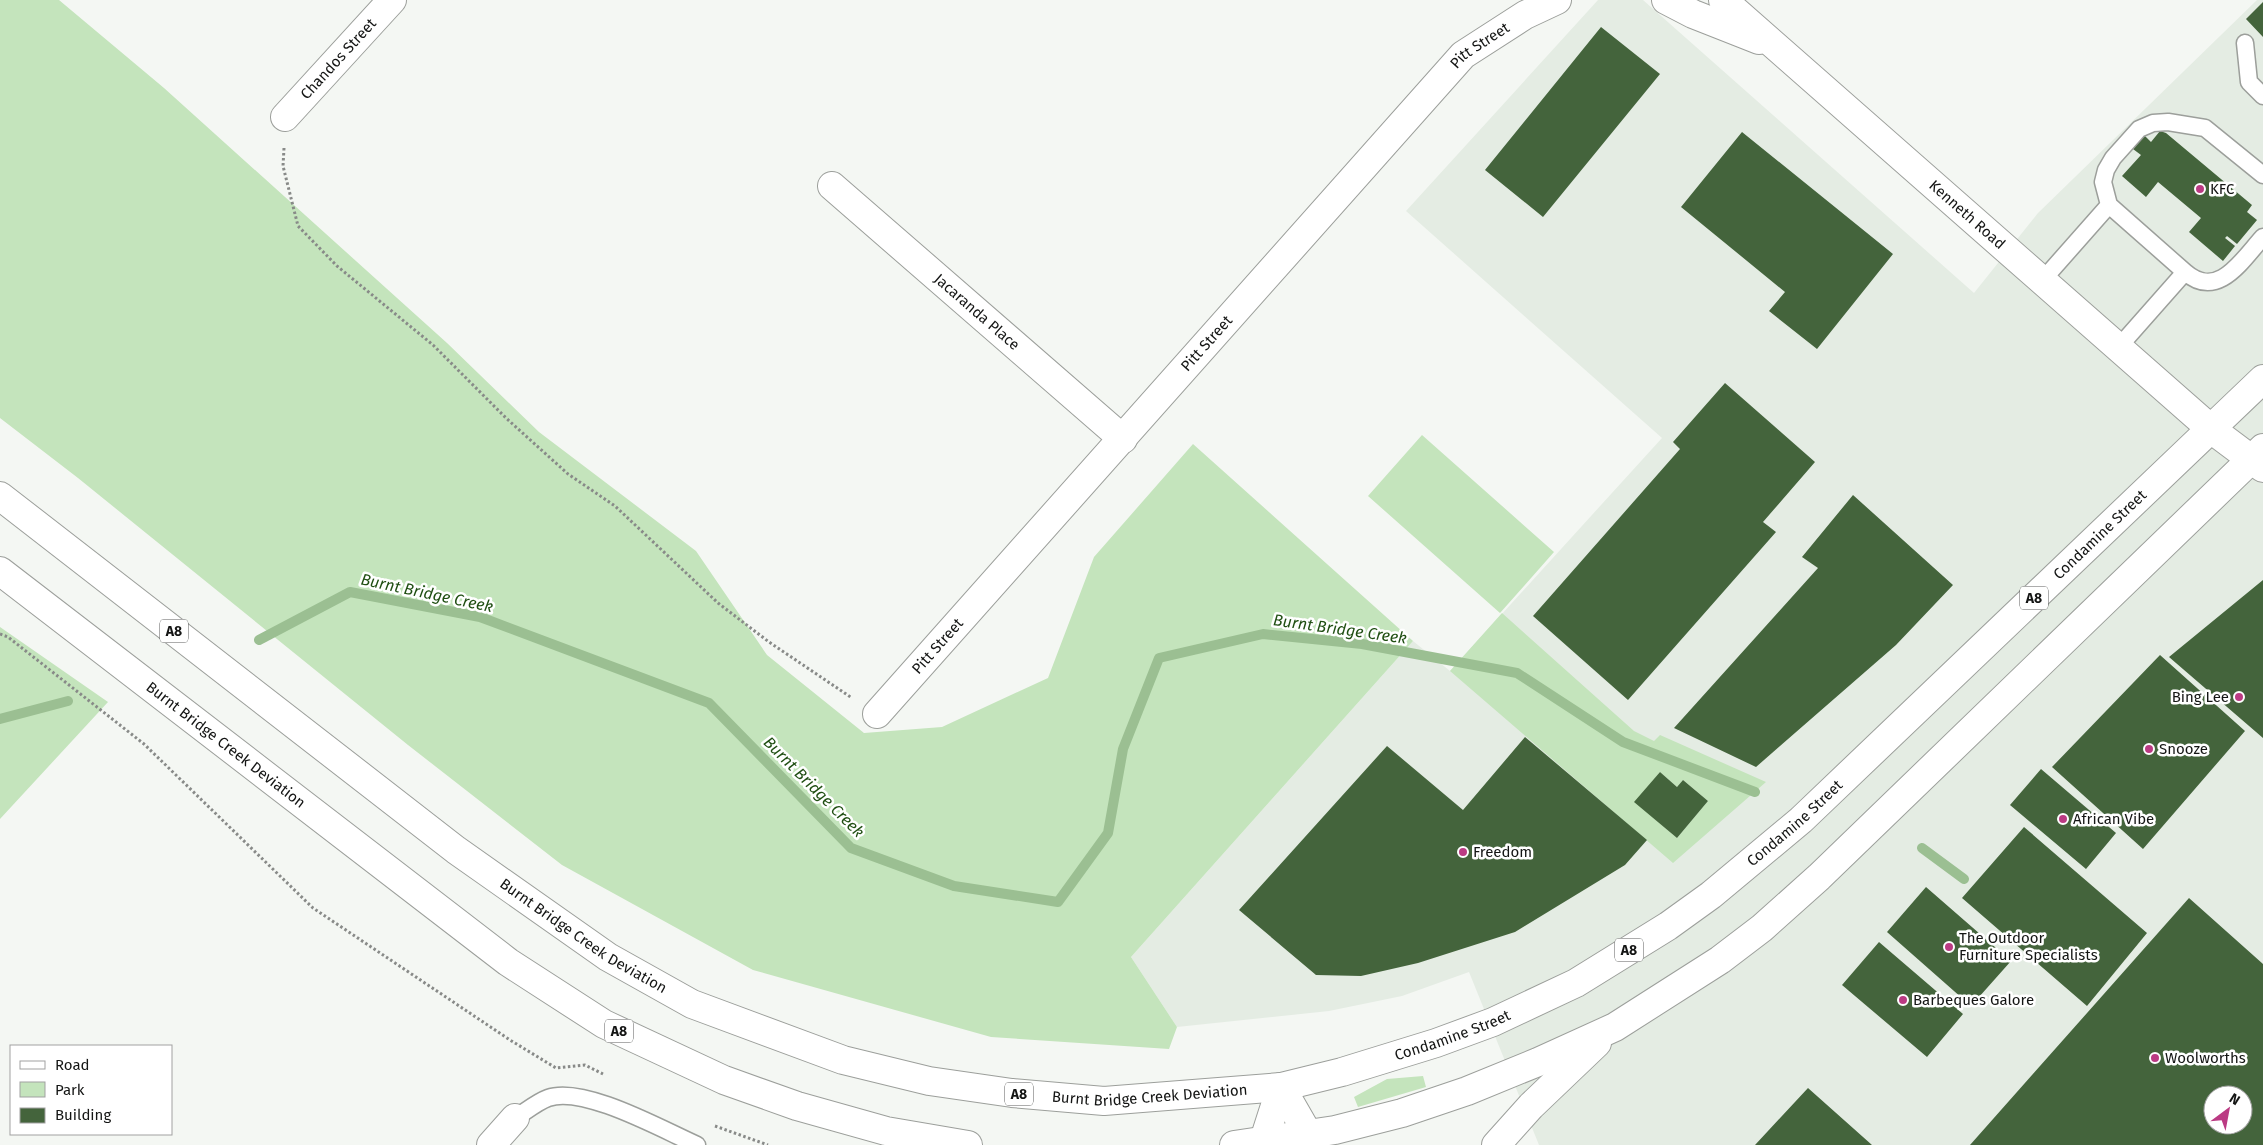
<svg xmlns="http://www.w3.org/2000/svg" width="2263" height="1145" font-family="'Fira Sans',sans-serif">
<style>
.built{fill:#e4ece3;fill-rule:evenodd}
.green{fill:#c4e4bc;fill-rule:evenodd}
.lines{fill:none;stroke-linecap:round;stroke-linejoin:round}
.stream{stroke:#9bbf92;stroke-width:10}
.building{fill:#44643c;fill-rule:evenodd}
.service-casing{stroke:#9c9f9b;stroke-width:19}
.minor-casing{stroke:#9c9f9b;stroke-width:30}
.secondary-casing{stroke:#9c9f9b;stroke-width:30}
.trunk-casing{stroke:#9c9f9b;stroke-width:30}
.path{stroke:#888a88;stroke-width:3;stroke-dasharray:2.5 2.5;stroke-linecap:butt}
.service{stroke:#fff;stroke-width:16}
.minor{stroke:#fff;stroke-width:28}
.secondary{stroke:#fff;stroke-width:28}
.trunk{stroke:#fff;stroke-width:28}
.poi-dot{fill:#bb3a83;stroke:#fff;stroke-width:2}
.labels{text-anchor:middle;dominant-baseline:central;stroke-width:5;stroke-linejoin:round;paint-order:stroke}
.shield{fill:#fff;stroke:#5a5b5a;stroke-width:1}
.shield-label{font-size:14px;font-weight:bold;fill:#141514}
.street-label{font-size:15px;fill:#141514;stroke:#fff}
.poi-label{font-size:15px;fill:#141514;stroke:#fff;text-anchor:start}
.water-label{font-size:16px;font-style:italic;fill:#204f13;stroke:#fff}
</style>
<rect width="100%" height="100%" fill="#f4f7f3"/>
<path class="built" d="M1598 0H1643L1974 293 2038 213 2257 0H2263V1145H1539L1469 972 1402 996 1329 1011 1177 1027 1131 957 1413 641 1450 671 1662 438 1406 211ZM2213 1095H2243V1125H2213Z"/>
<path class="green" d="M0 0H59L164 88 447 343 539 432 696 551 767 655 864 733 942 727 1048 678 1094 557 1193 444 1413 641 1131 957 1177 1027 1169 1049 991 1037 753 970 562 865 408 745 78 478 0 418Z
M1422 435 1554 552 1500 613 1368 496Z
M1502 613 1634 731 1654 741 1660 735 1766 782 1673 863 1450 671ZM1660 772 1677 787 1683 780 1708 801 1677 838 1635 802Z
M0 627 108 702 0 819Z
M1423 1076 1426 1087 1358 1107 1354 1097 1387 1079Z"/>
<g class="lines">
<path class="stream" d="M259 640 350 592 480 617 709 703 851 848 954 886 1058 902 1108 833 1123 749 1159 658 1263 634 1362 644 1517 673 1623 742 1755 792
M0 719 68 701
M1922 848 1964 879"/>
</g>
<path class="building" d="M2263 2V37L2246 19Z
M1601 27 1660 74 1543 217 1485 170Z
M2160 131 2166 133 2252 205 2247 212 2257 220 2237 244 2227 236 2225 238 2235 246 2223 261 2189 232 2201 218 2158 182 2146 197 2122 176 2141 155 2133 149 2144 135 2151 142Z
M1742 132 1893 254 1817 349 1769 311 1785 292 1681 207Z
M1725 383 1815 462 1763 522 1776 532 1628 700 1533 616 1680 449 1673 442Z
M1853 495 1953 585 1896 645 1756 767 1674 728 1818 568 1802 557Z
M2263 580V738L2169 657Z
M2160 655 2245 731 2143 849 2052 767Z
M1525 737 1647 840 1625 865 1515 932 1418 963 1361 976 1316 975 1239 910 1387 746 1463 810Z
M2041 769 2116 833 2086 869 2010 805Z
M1660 772 1677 787 1683 780 1708 801 1677 838 1634 802Z
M2024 827 2147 933 2087 1006 1962 898Z
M1926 887 2011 961 1971 1006 1887 932Z
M2189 898 2263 964V1145H1970ZM2213 1095H2243V1125H2213Z
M1879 942 1963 1014 1927 1057 1842 985Z
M1808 1088 1872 1145H1755Z"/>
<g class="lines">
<g class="service-casing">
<path id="service" d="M2245 43 2249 82 2263 96
M2109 205 2103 182 2106 170 2113 158 2139 129 2153 123 2168 122 2205 128 2263 175
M2185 272C2218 301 2242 260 2263 237
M2041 282 2109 205 2185 272 2117 349
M515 1118C525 1112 537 1102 548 1098 583 1085 663 1130 697 1145"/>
</g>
<g class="minor-casing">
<g id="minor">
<path d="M1666 0 1693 14 1759 40"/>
<path id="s1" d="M1723 0 2211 429"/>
<path id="s2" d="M285 117 392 0"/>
<path id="s3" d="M832 186 1123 439"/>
<path id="s4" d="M877 714 1463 55 1525 15 1557 0"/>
<path d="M491 1145 515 1118"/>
</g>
</g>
<g class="secondary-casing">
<path id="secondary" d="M2211 429 2263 468"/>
</g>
<g class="trunk-casing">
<g id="trunk">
<path id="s5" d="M0 496 456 850 608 957 692 1004 843 1060 929 1081 1012 1093 1104 1101 1281 1087 1342 1072 1436 1043 1493 1022 1576 983 1668 926 1711 895 1801 820 2263 379"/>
<path id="s6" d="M0 571 508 962 604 1024 724 1080 797 1106 886 1131 968 1145"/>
<path d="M1281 1087 1308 1134"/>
<path d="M1264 1140 1281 1087"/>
<path d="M1234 1145 1335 1130 1402 1113 1467 1091 1538 1062 1615 1027 1720 960 1762 928 1819 877 2263 448"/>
<path d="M1496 1145 1531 1106 1597 1043"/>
</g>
</g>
<path class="path" d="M284 148 283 166 298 226 337 266 433 345 506 418 568 474 615 506 718 603 769 642 852 698
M0 634 8 637 144 744 313 908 510 1040 556 1068 585 1065 603 1074
M715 1126 768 1145"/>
<use href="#service" class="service"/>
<use href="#minor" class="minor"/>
<use href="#secondary" class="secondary"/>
<use href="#trunk" class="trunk"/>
</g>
<g class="poi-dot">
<circle cx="2200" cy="189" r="5"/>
<circle cx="2239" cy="697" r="5"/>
<circle cx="2149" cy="749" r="5"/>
<circle cx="2063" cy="819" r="5"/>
<circle cx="1463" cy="852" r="5"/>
<circle cx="1949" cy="947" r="5"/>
<circle cx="1903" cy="1000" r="5"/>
<circle cx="2155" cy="1058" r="5"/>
</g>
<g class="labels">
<g class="shield">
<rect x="2020" y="586.5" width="28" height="23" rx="4"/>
<rect x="160" y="619.5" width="28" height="23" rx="4"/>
<rect x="1615" y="938.5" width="28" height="23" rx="4"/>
<rect x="605" y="1019.5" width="28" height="23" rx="4"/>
<rect x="1005" y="1082.5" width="28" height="23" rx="4"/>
</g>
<g class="shield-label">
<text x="2034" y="598">A8</text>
<text x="174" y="631">A8</text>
<text x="1629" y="950">A8</text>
<text x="619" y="1031">A8</text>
<text x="1019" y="1094">A8</text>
</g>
<g class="street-label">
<text stroke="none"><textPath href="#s4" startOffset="901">Pitt Street</textPath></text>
<text stroke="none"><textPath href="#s2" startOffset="79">Chandos Street</textPath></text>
<text stroke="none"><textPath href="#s1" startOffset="325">Kenneth Road</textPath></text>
<text stroke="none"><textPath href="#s3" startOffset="192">Jacaranda Place</textPath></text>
<text stroke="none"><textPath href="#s4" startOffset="496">Pitt Street</textPath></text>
<text stroke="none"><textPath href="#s5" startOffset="2468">Condamine Street</textPath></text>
<text stroke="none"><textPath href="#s4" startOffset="91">Pitt Street</textPath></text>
<text stroke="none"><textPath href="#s6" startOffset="285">Burnt Bridge Creek Deviation</textPath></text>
<text stroke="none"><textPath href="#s5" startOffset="2048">Condamine Street</textPath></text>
<text stroke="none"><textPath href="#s5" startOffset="731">Burnt Bridge Creek Deviation</textPath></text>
<text stroke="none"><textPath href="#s5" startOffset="1642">Condamine Street</textPath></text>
<text stroke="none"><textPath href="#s5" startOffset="1331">Burnt Bridge Creek Deviation</textPath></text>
</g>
<g class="poi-label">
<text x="2210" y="189">KFC</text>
<text x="2229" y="697" text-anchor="end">Bing Lee</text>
<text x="2159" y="749">Snooze</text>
<text x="2073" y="819">African Vibe</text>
<text x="1473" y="852">Freedom</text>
<text x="1959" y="938">The Outdoor<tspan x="1959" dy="17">Furniture Specialists</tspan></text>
<text x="1913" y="1000">Barbeques Galore</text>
<text x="2165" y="1058">Woolworths</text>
</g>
<g class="water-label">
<text transform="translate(427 593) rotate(12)">Burnt Bridge Creek</text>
<text transform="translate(1340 629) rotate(8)">Burnt Bridge Creek</text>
<text transform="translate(814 787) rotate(45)">Burnt Bridge Creek</text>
</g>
</g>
<rect x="10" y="1045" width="162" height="90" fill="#ffffff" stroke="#a1a1a1"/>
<rect x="20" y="1061" width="25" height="8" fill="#ffffff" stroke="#a1a1a1"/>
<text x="55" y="1070" font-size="15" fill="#141514">Road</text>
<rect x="20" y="1082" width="25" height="15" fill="#c4e4bc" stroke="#a1a1a1"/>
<text x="55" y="1095" font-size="15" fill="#141514">Park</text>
<rect x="20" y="1108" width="25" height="15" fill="#44643c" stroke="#a1a1a1"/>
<text x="55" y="1120" font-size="15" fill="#141514">Building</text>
<g transform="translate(2228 1110) rotate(32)"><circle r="24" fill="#ffffff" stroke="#a1a1a1"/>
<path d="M0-4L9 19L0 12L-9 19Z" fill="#bb3a83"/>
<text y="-8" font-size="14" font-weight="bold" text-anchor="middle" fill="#141514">N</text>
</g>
</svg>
